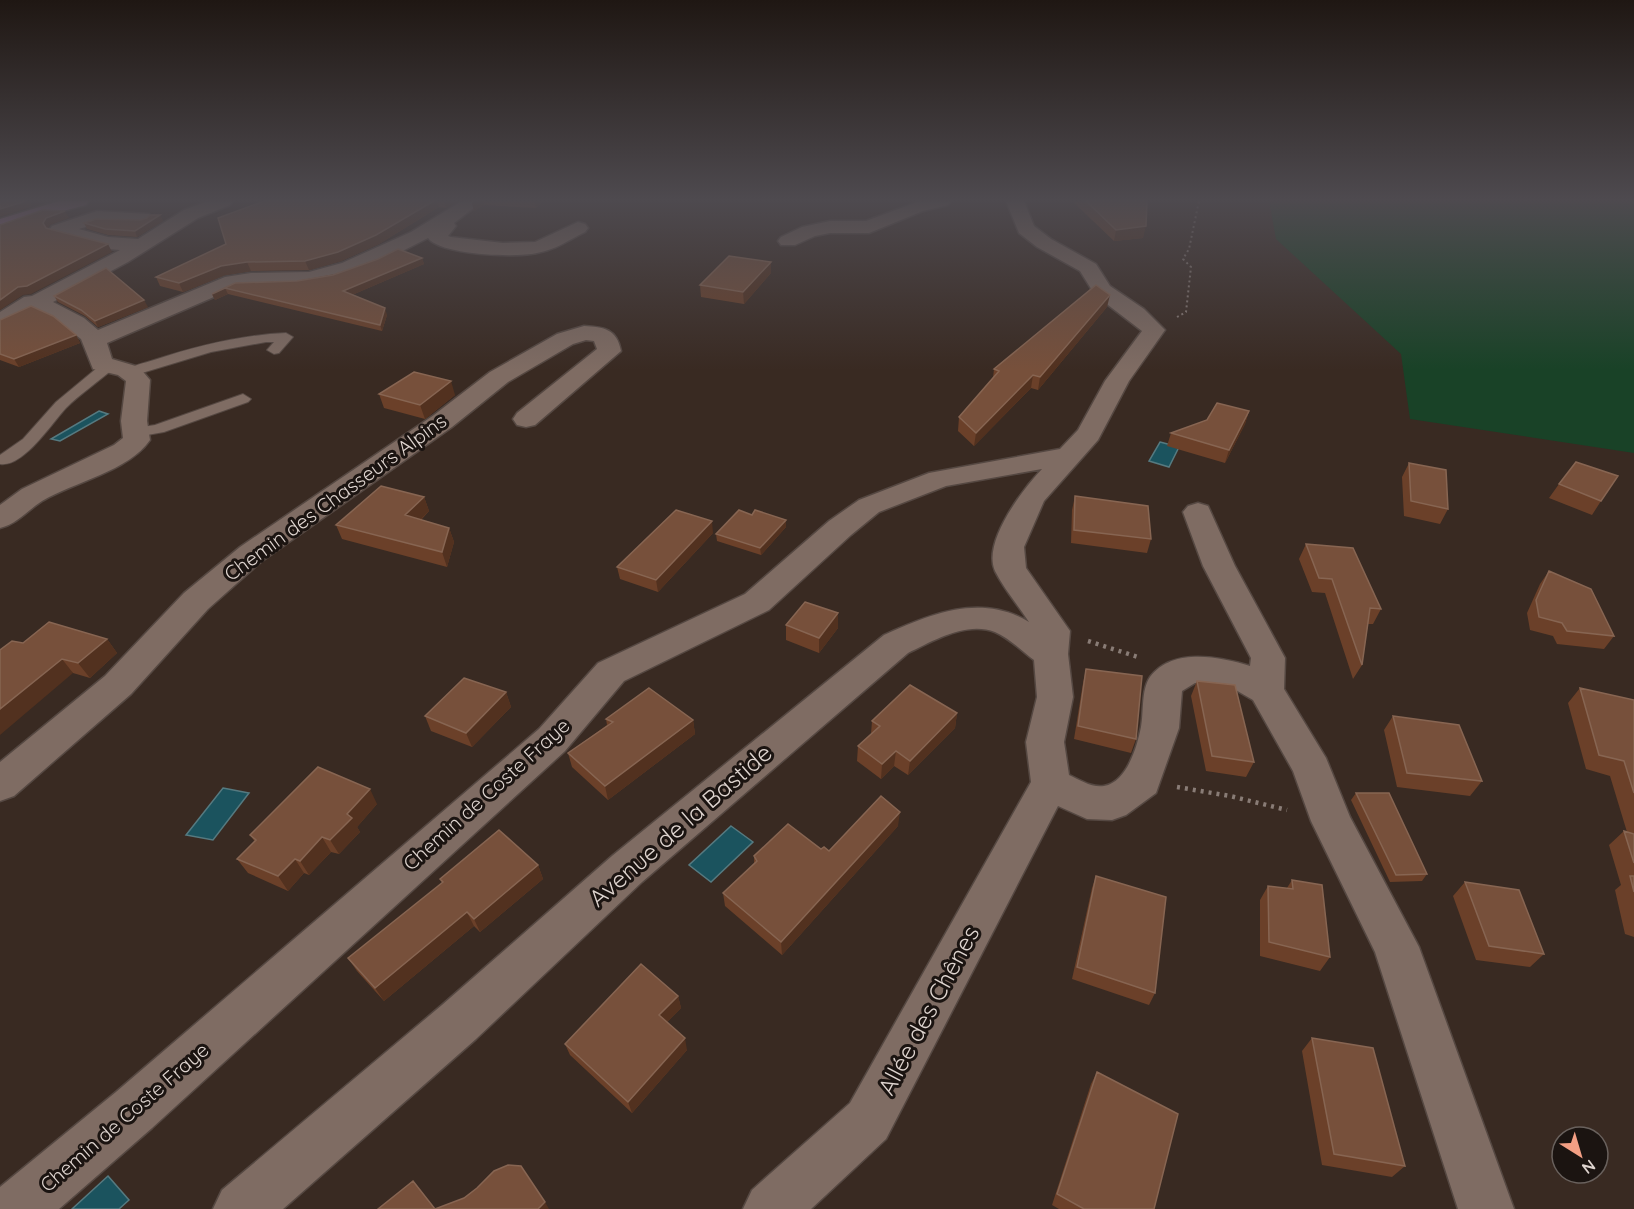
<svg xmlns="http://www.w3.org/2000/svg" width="1634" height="1209" font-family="Quicksand,sans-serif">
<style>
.green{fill:#194227}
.water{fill:#1b535e;stroke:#567a80;stroke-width:1.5}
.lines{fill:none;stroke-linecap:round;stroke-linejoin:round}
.lane-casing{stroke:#554842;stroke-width:2}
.street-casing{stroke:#554842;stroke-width:3}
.primary-casing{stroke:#554842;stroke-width:3}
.path-far1{stroke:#897c76;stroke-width:2;stroke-dasharray:2 3;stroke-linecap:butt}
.path{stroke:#897c76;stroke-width:4.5;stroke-dasharray:3 5;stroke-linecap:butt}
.lane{fill:#7f6c63;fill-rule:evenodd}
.street{fill:#7f6c63;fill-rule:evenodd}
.primary{fill:#9d6a92;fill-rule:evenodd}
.wall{fill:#6b4029}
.shaded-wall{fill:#52311f}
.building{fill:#77503b;stroke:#876552;stroke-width:1.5}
.labels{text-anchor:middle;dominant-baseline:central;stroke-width:6;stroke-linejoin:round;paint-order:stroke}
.street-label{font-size:20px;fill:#ded4cf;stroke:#1b1411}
.near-street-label{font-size:24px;fill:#ded4cf;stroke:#1b1411}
</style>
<rect width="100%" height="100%" fill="#392a22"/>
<path class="green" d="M1269 201H1634V453L1410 419 1401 354 1276 239Z"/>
<path class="water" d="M99 411 108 414 60 441 51 439Z
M1160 442 1179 447 1169 467 1149 461Z
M223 788 249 793 213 840 186 835Z
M731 826 753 842 711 882 689 865Z
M108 1176 129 1200 119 1209H72Z"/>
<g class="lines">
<g class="lane-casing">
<path id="lane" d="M286 333 293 337 279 353 274 354 267 350 274 342H266L211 352 132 376 125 372C131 365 145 363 154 360 197 346 241 335 286 333Z
M108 362 113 363 115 366 113 369C98 382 80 394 66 408 52 423 23 468 0 464V455L23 439 56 402 103 363Z
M243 394 251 399 248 402 164 432 136 437 128 432 130 429 155 425Z"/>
</g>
<g class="street-casing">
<path id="street" d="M208 201H233L230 205 198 218 128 262 53 302 84 318 98 330 225 277 251 273 309 272 342 263 411 232 462 201H483L454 223 456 226 448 236 451 237 503 243 535 242 578 222 585 224 588 228 585 232C569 240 555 250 537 253 517 258 440 255 428 238L379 263 335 279 299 285 237 287 107 343 112 359 139 367 150 380 147 421 150 440C129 471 74 482 42 501 28 510 17 524 0 528V505L22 489 114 445 123 438 121 421 126 381 118 375 93 369 81 339 59 322 36 311 0 328V312L24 297 32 296 120 250 108 249 52 234 49 230 52 226 97 211 149 214 151 218 149 222 142 224 99 223 79 229 108 237 138 239 184 210Z
M920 201H951L948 205 923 211 869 233H830L815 236 795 245H781L778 241 781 237 802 227 830 221H866Z
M1006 201H1024L1034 226 1051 239 1096 264 1110 286 1144 309 1165 330 1129 381 1098 440 1044 501 1024 547 1026 568 1070 631 1068 654 1073 697 1064 742 1069 775C1080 780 1092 788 1104 786 1127 782 1137 747 1141 727 1144 712 1141 690 1150 677 1173 647 1220 657 1250 666L1251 658 1203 566 1183 512 1188 506 1198 503 1208 506 1235 566 1285 658 1284 689 1326 758 1350 817 1419 947 1514 1209H1458L1375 952 1311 821 1293 771 1253 700 1234 689 1216 683H1195L1182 691 1179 728 1156 793 1126 815 1112 820 1087 819 1058 806 886 1139 811 1209H743L752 1190 850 1103 1031 782 1026 742 1037 697 1034 660C1022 651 1009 638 995 632 966 621 933 641 908 653L642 882 476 1039 283 1209H213L222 1190 442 1005 612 856 884 635C930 614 981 593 1029 622 1018 605 1004 589 995 571 982 542 1023 489 1042 469L946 486 879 512 851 535 769 610 624 681 565 751 152 1128 59 1209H0V1187L116 1092 539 729 598 663 745 594 829 521 859 500 929 473 1060 449 1078 430 1105 381 1142 331 1095 295 1080 271 1037 247 1019 233Z
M584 326C604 327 617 329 621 351L535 425 526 427 517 425 513 419 517 413 597 349 594 341 586 340 573 344 508 382 452 427 262 561 208 609 131 694 14 796 0 801V762L105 676 184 593 240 547 434 415 490 372 557 334Z"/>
</g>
<g class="primary-casing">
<path id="primary" d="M59 201H89L86 205 40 217 0 231V219Z"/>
</g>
<path class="path-far1" d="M1177 317 1186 312 1191 267 1183 259 1189 249 1199 201"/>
<path class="path" d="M1088 641 1141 658
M1177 787 1230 796 1287 810"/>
<use href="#lane" class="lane"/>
<use href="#street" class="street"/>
<use href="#primary" class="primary"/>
</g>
<path class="wall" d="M264 201H459L446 208 439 207 379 244 341 261 309 270 251 271 225 275 183 292 160 286 156 277 226 244Z
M474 201H543L536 208 484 205 474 211 472 203Z
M1072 201H1147L1143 238 1114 241Z
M160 215 163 221 137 237 108 235 87 229 84 223 140 220Z
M422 258 424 264 352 295 387 315 382 331 228 294 215 300 212 294 235 283 297 281Z
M771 273 744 304 701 297 700 285Z
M54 296 148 307 98 327 85 316 58 302Z
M1107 307 1038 390 1031 388 974 446 958 431 959 417 993 378 994 369Z
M0 320 76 335 80 343 19 367 0 360Z
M379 394 455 395 425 419 384 408Z
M1249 411 1245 424 1225 463 1167 446 1171 433Z
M1409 463 1448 509 1440 524 1404 516 1402 477Z
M1559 484 1601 501 1592 515 1549 498Z
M1075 496 1151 539 1147 553 1071 543 1072 510Z
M424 497 429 511 421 520 449 528 454 542 447 567 342 539 336 525Z
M786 527 761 555 717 541 716 534Z
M713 533 658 592 620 579 617 567Z
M1306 544 1381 609 1373 624H1368L1362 665 1353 679 1325 593 1312 592 1299 559Z
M1549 571 1614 636 1604 649 1557 644 1553 636 1530 630 1527 613 1540 584Z
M786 625 838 628 819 653 786 640Z
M107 639 117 653 90 678 73 673 23 643Z
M1086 669 1136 739 1131 753 1074 739 1083 683Z
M1197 681 1254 762 1246 777 1206 771 1191 696Z
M1580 688 1634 700V937L1625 934 1615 890 1621 885 1609 845 1624 831 1627 832 1610 776 1586 769 1568 703Z
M506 692 511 707 472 747 431 731 425 716Z
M957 713 955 728 908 775 894 766 881 779 857 761 858 746 871 734 872 721Z
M1393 716 1482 781 1470 796 1397 787 1384 730Z
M606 719 693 720 695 734 608 800 572 767 568 753 607 725Z
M1356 793 1427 874 1422 881 1390 882 1351 800Z
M377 804 357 827 360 832 339 854 331 852 309 875 304 873 288 891 248 873 237 859 255 842 250 835Z
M898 826 782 955 725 906 723 893 754 864V856L829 851Z
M538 865 543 879 480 932 474 926 384 1001 357 971 348 958 442 883 440 879Z
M1096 876 1155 993 1149 1005 1072 979 1092 888Z
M1292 880 1330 957 1320 971 1260 956V900L1268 886 1287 888Z
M1465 882 1544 954 1530 967 1476 960 1453 896Z
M678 996 681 1008 667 1022 687 1050 632 1113 570 1055 565 1044Z
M1312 1038 1405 1166 1392 1177 1322 1165 1302 1051Z
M1097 1072 1154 1209H1059L1052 1205 1091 1084Z"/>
<path class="shaded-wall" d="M26 201H31V207L0 217V209Z
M434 201H437L439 207 379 244 341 261 309 270 305 261Z
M444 201H459L446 208Z
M475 201H483L484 205 474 211 472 203Z
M534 201H543L536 208Z
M65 211 69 218 50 225 47 230 43 223 46 218Z
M160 215 163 221 137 237 135 231Z
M1146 226 1143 238 1114 241 1116 230Z
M108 244 112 252 31 294 23 295 0 310V300L18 287Z
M422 258 424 264 345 298 343 291Z
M247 262 251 271 225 275 183 292 179 283 221 266Z
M771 262V273L744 304 743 292Z
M225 288 228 294 215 300 212 294Z
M1110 295 1107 307 1038 390 1040 377Z
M144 300 148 307 98 327 95 321Z
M385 308 387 315 382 331 380 325Z
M76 335 80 343 19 367 14 359Z
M1033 375 1031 388 974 446 976 433Z
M451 381 455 395 425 419 420 405Z
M1249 411 1245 424 1225 463 1229 450Z
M424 497 429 511 410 530 405 515Z
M786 520V527L761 555 760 548Z
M712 521 713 533 658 592 656 580Z
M449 528 454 542 447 567 442 552Z
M838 613V628L819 653V638Z
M107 639 117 653 90 678 78 663Z
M62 659 73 673 0 735V709Z
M506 692 511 707 472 747 466 733Z
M957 713 955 728 908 775 910 761Z
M693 720 695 734 608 800 605 786Z
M896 751 894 766 881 779 882 764Z
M370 789 377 804 357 827 360 832 339 854 330 840 347 814Z
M900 812 898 826 782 955 781 942Z
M322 837 331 852 309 875 300 861Z
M295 859 304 873 288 891 278 876Z
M538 865 543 879 480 932 474 919Z
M467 912 474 926 384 1001 375 988Z
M678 996 681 1008 662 1027 659 1015Z
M685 1038 687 1050 632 1113 628 1102Z
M545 1202 549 1209H538Z"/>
<path class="building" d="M0 201H26L0 209Z
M264 201H434L376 235 338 252 305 261 247 262 221 266 179 283 156 277 226 244 218 218Z
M1086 201H1147L1146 226 1116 230Z
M43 210 65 211 46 218 43 223 46 228 108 244 27 286 18 287 0 300V225Z
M150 215H160L135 231 105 229 84 223 96 219 140 220 147 218Z
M398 249 422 258 343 291 385 308 380 325 225 288 212 294 235 283 297 281 333 275 378 259Z
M729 256 771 262 743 292 700 285Z
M106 268 144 300 95 321 81 310 54 296Z
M1096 285 1110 295 1040 377 1033 375 976 433 959 417 999 371 994 369Z
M31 306 53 316 76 335 14 359 0 354V320Z
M414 372 451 381 420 405 379 394Z
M1217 403 1249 411 1229 450 1171 433 1207 420Z
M1576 462 1618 476 1601 501 1559 484Z
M1409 463 1446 470 1448 509 1411 501Z
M381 486 424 497 405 515 449 528 442 552 336 525Z
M1075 496 1148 506 1151 539 1074 530Z
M676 510 712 521 656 580 617 567Z
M739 510 752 515 755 510 786 520 760 548 716 534Z
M1306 544 1353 548 1381 609 1370 608 1362 665 1332 579 1319 578Z
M1549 571 1591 589 1614 636 1567 631 1562 623 1539 617 1536 600Z
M805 602 838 613 819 638 786 625Z
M49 622 107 639 78 663 62 659 0 709V650L12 641 23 643Z
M1086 669 1142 676 1136 739 1078 726Z
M464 678 506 692 466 733 425 716Z
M1197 681 1235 685 1254 762 1212 756Z
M910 685 957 713 910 761 896 751 882 764 858 746 880 726 872 721Z
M649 688 693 720 605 786 568 753 613 722 606 719Z
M1580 688 1634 700V793L1624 761 1599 755Z
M1393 716 1459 725 1482 781 1407 773Z
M318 767 370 789 347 814 352 818 330 840 322 837 300 861 295 859 278 876 237 859 256 840 250 835Z
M1356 793H1389L1427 874 1396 875Z
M881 796 900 812 781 942 723 893 757 861 754 856 788 824 821 849 824 847 829 851Z
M499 830 538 865 474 919 467 912 375 988 348 958 443 882 440 879Z
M1624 831 1634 834V863Z
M1096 876 1166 897 1155 993 1077 967Z
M1630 876H1634V892Z
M1292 880 1322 885 1330 957 1269 942 1268 886 1293 889Z
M1465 882 1519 890 1544 954 1489 946Z
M641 964 678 996 659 1015 685 1038 628 1102 565 1044Z
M1312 1038 1373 1048 1405 1166 1334 1154Z
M1097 1072 1178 1114 1154 1209H1084L1057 1194Z
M508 1165 521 1166 545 1202 538 1209H435L464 1198 477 1188 494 1171Z
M413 1181 435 1209H378Z"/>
<linearGradient id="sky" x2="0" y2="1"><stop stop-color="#1f1713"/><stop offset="0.54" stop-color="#4e4a4f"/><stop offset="1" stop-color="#4e4a4f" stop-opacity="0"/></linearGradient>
<rect width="1634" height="370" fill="url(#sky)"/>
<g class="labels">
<g class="street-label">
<text transform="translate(335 497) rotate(-36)">Chemin des Chasseurs Alpins</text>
<text transform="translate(486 794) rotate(-42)">Chemin de Coste Fraye</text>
<text transform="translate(124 1117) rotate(-41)">Chemin de Coste Fraye</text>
</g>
<g class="near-street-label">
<text transform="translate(680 825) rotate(-41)">Avenue de la Bastide</text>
<text transform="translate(928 1010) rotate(-62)">Allée des Chênes</text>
</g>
</g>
<g transform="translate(1580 1155) rotate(143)"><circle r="28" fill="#1b1411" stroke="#69615d" stroke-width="1.5"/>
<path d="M0-4.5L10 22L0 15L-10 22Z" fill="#f39f84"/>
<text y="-9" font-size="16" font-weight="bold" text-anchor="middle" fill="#ded4cf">N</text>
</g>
</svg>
